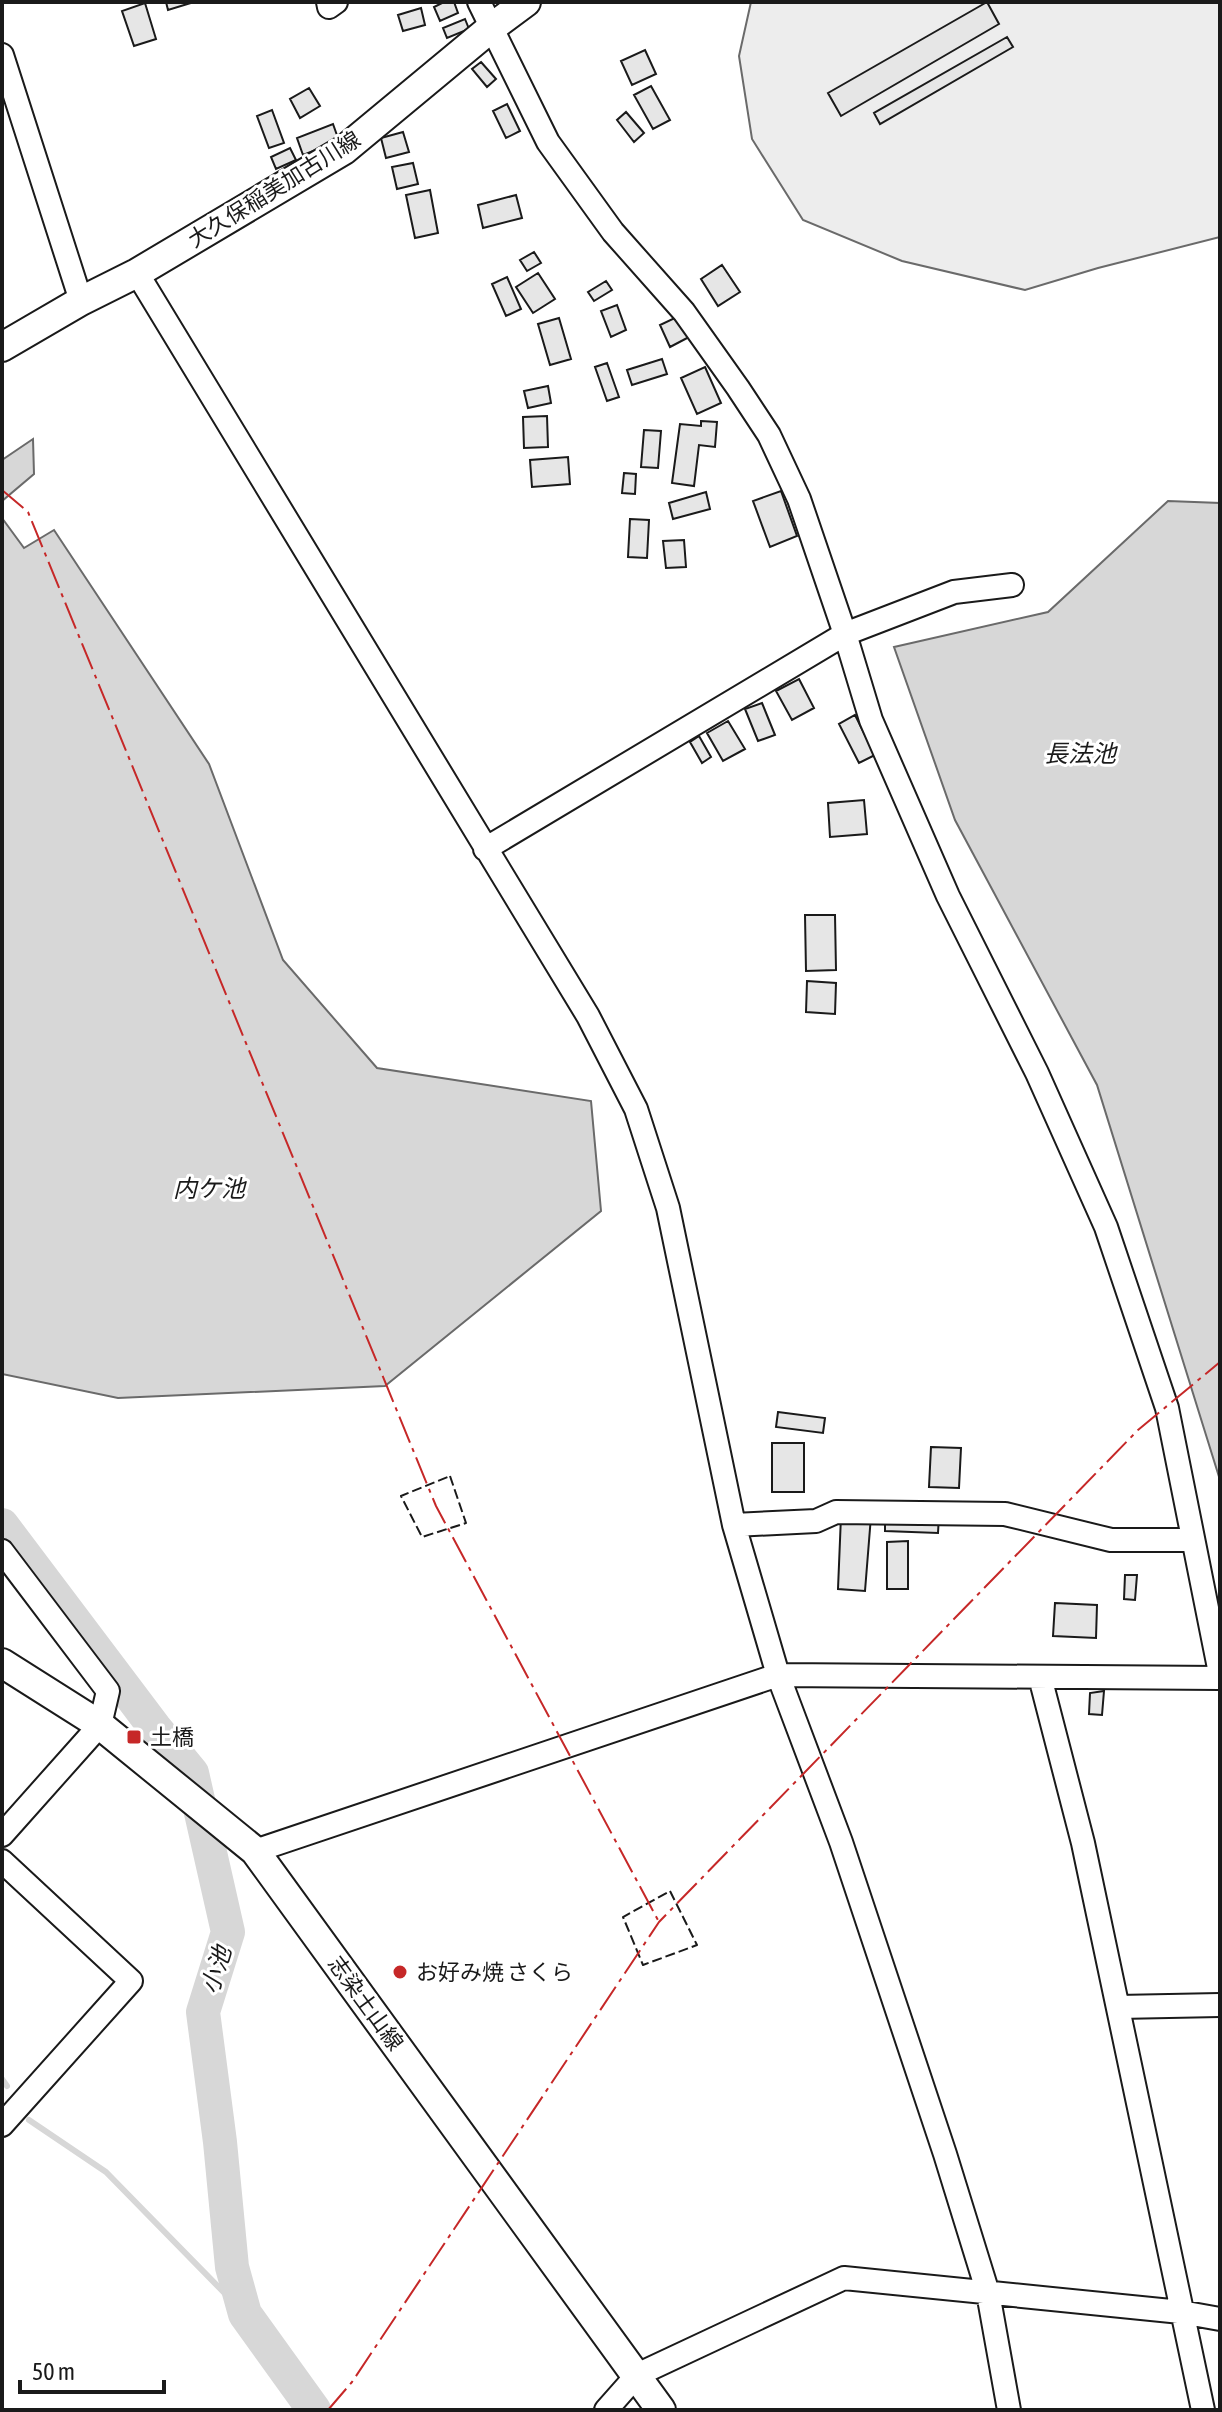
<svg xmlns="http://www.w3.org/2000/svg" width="1222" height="2412" font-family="'Asap Condensed','Noto Sans JP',sans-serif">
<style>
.built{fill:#ededed;stroke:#6a6a6a;stroke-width:2}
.water{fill:#d7d7d7;stroke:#6a6a6a;stroke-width:2}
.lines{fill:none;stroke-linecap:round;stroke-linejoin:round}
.stream{stroke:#d7d7d7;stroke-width:6}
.river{stroke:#d7d7d7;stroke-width:34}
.building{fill:#e6e6e6;stroke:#1a1a1a;stroke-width:2}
.minor-casing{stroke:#1a1a1a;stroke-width:26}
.major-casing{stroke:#1a1a1a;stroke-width:32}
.minor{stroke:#fff;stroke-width:22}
.major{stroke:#fff;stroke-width:28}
.fence{stroke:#1a1a1a;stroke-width:2;stroke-dasharray:10 4;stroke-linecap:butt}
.power{stroke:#c62828;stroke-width:2;stroke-dasharray:28 6 4 6;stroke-linecap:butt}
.poi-dot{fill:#c62828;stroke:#fff;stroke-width:3}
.labels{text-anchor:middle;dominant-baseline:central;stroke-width:6;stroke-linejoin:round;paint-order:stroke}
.street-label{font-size:22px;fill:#1a1a1a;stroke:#fff}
.poi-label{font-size:22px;fill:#1a1a1a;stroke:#fff;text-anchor:start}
.water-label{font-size:24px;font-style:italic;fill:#1a1a1a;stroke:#fff}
</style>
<rect width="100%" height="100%" fill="#fff"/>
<path class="built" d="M751 2H1220V237L1098 268 1025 290 902 261 803 220 752 139 739 56Z"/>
<path class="water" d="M33 439 34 474 2 501V460Z
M1168 501 1220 503V1480L1097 1085 955 820 894 647 1048 612Z
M2 518 24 548 54 530 209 764 283 960 377 1068 591 1101 601 1211 385 1386 118 1398 2 1374Z"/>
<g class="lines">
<path class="stream" d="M2 2079 7 2086
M29 2120 106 2172 245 2314"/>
<path class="river" d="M2 1525 155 1728 192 1773 228 1932 203 2012 220 2142 232 2267 245 2314 314 2410"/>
</g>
<path class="building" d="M166 2H194L168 10Z
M444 2H454L458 13 440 21 434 7Z
M987 2 999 24 841 116 828 93Z
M145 3 156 39 134 46 122 11Z
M421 8 425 25 403 31 398 15Z
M465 19 469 29 447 38 443 28Z
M1007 37 1013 47 880 124 874 113Z
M645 50 656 74 632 85 621 61Z
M481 62 496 79 487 87 472 69Z
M651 86 670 120 653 129 634 95Z
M309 88 320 106 300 118 290 99Z
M507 104 520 131 506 138 493 111Z
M272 110 284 143 269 148 257 116Z
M626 112 644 133 634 142 617 120Z
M333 124 339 141 303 155 297 138Z
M403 132 409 152 386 158 381 138Z
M290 148 296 160 276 169 271 157Z
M413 163 418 184 397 189 392 167Z
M430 190 438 233 415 238 406 195Z
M516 195 522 218 483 228 478 205Z
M534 252 541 263 527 271 520 260Z
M722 265 740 292 718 306 701 279Z
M538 273 555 299 533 313 516 287Z
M507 277 521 309 506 316 492 284Z
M606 281 612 290 594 301 588 292Z
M617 305 626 330 611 337 601 311Z
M681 315 691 336 670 347 660 325Z
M559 318 571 359 550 365 538 324Z
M662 359 667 374 632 385 627 370Z
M607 363 619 397 607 401 595 367Z
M705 367 721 403 697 414 681 378Z
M548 386 551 403 528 408 524 391Z
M547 416 548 447 524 448 523 417Z
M701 421 717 422 715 447 699 445 694 486 672 483 680 424 701 426Z
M644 430 661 431 658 468 641 467Z
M568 457 570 484 532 487 530 460Z
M624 473 636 474 635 494 622 493Z
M781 491 797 536 770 547 753 501Z
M706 492 710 509 673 519 669 503Z
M630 519 649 520 647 558 628 557Z
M684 540 686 567 666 568 663 541Z
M799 679 814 708 792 720 776 691Z
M762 703 775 735 758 741 745 709Z
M855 715 875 755 859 763 839 724Z
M728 721 745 749 723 761 707 733Z
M699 736 711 757 702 763 690 742Z
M864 800 867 834 830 837 828 803Z
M805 915H835L836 970 806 971Z
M807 981 836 983 835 1014 806 1012Z
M778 1412 825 1418 823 1433 776 1427Z
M772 1443H804V1492H772Z
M931 1447 961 1448 959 1488 929 1487Z
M885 1513 939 1515 938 1533 885 1531Z
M841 1516H871L865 1591 838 1589Z
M908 1541V1589H887V1542Z
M1125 1575H1137L1135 1600 1124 1599Z
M1055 1603 1097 1605 1096 1638 1053 1636Z
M1104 1691 1102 1715 1089 1714 1090 1693Z"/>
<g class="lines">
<g class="minor-casing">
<path id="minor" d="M328 2 329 7 336 2
M479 2 548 142 613 232 684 312 738 388 769 435 799 499 845 634 871 720 948 896 1037 1073 1106 1227 1167 1408 1220 1673
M2 55 81 301
M137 273 588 1016 636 1109 668 1208 734 1525 778 1675 841 1842 945 2154 988 2293 1009 2410
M485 849 845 634 954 592 1012 585
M734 1525 816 1521 836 1512 1005 1514 1111 1540H1193
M2 1551 108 1691 100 1725 2 1835
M1040 1677 1083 1843 1203 2410
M255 1851 778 1675 1220 1678
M2 1861 131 1981 2 2125
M1118 2007 1220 2005
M606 2410 637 2375 844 2278 1181 2312 1220 2319"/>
</g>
<g class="major-casing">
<path id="major" d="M2 347 81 301 137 273 344 150 491 28 526 2
M2 1663 100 1725 255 1851 661 2410"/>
</g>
<use href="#minor" class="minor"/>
<use href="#major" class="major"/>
<path class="fence" d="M450 1476 466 1523 422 1537 401 1496Z
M670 1891 697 1945 643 1965 623 1917Z"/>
<path class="power" d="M2 490 28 512 436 1506 659 1922
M328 2410 352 2382 659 1922 1138 1430 1220 1362"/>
</g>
<g class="poi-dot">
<rect x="126" y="1729" width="16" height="16" rx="4"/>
<circle cx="400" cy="1972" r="8"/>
</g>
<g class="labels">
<g class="street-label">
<text transform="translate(274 189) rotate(-32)">大久保稲美加古川線</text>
<text transform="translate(366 2003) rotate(54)">志染土山線</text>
</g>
<g class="poi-label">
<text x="150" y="1737">土橋</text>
<text x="416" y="1972">お好み焼 さくら</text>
</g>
<g class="water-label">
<text x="1080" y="753">長法池</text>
<text x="209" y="1188">内ケ池</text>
<text transform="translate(216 1970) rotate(-73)">小池</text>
</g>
</g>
<rect width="1222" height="2412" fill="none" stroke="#1a1a1a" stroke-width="8"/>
<path d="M20 2380v12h144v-12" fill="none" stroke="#1a1a1a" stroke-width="4"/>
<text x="32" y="2380" font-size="24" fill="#1a1a1a" stroke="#ffffff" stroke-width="6" paint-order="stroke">50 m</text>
</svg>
